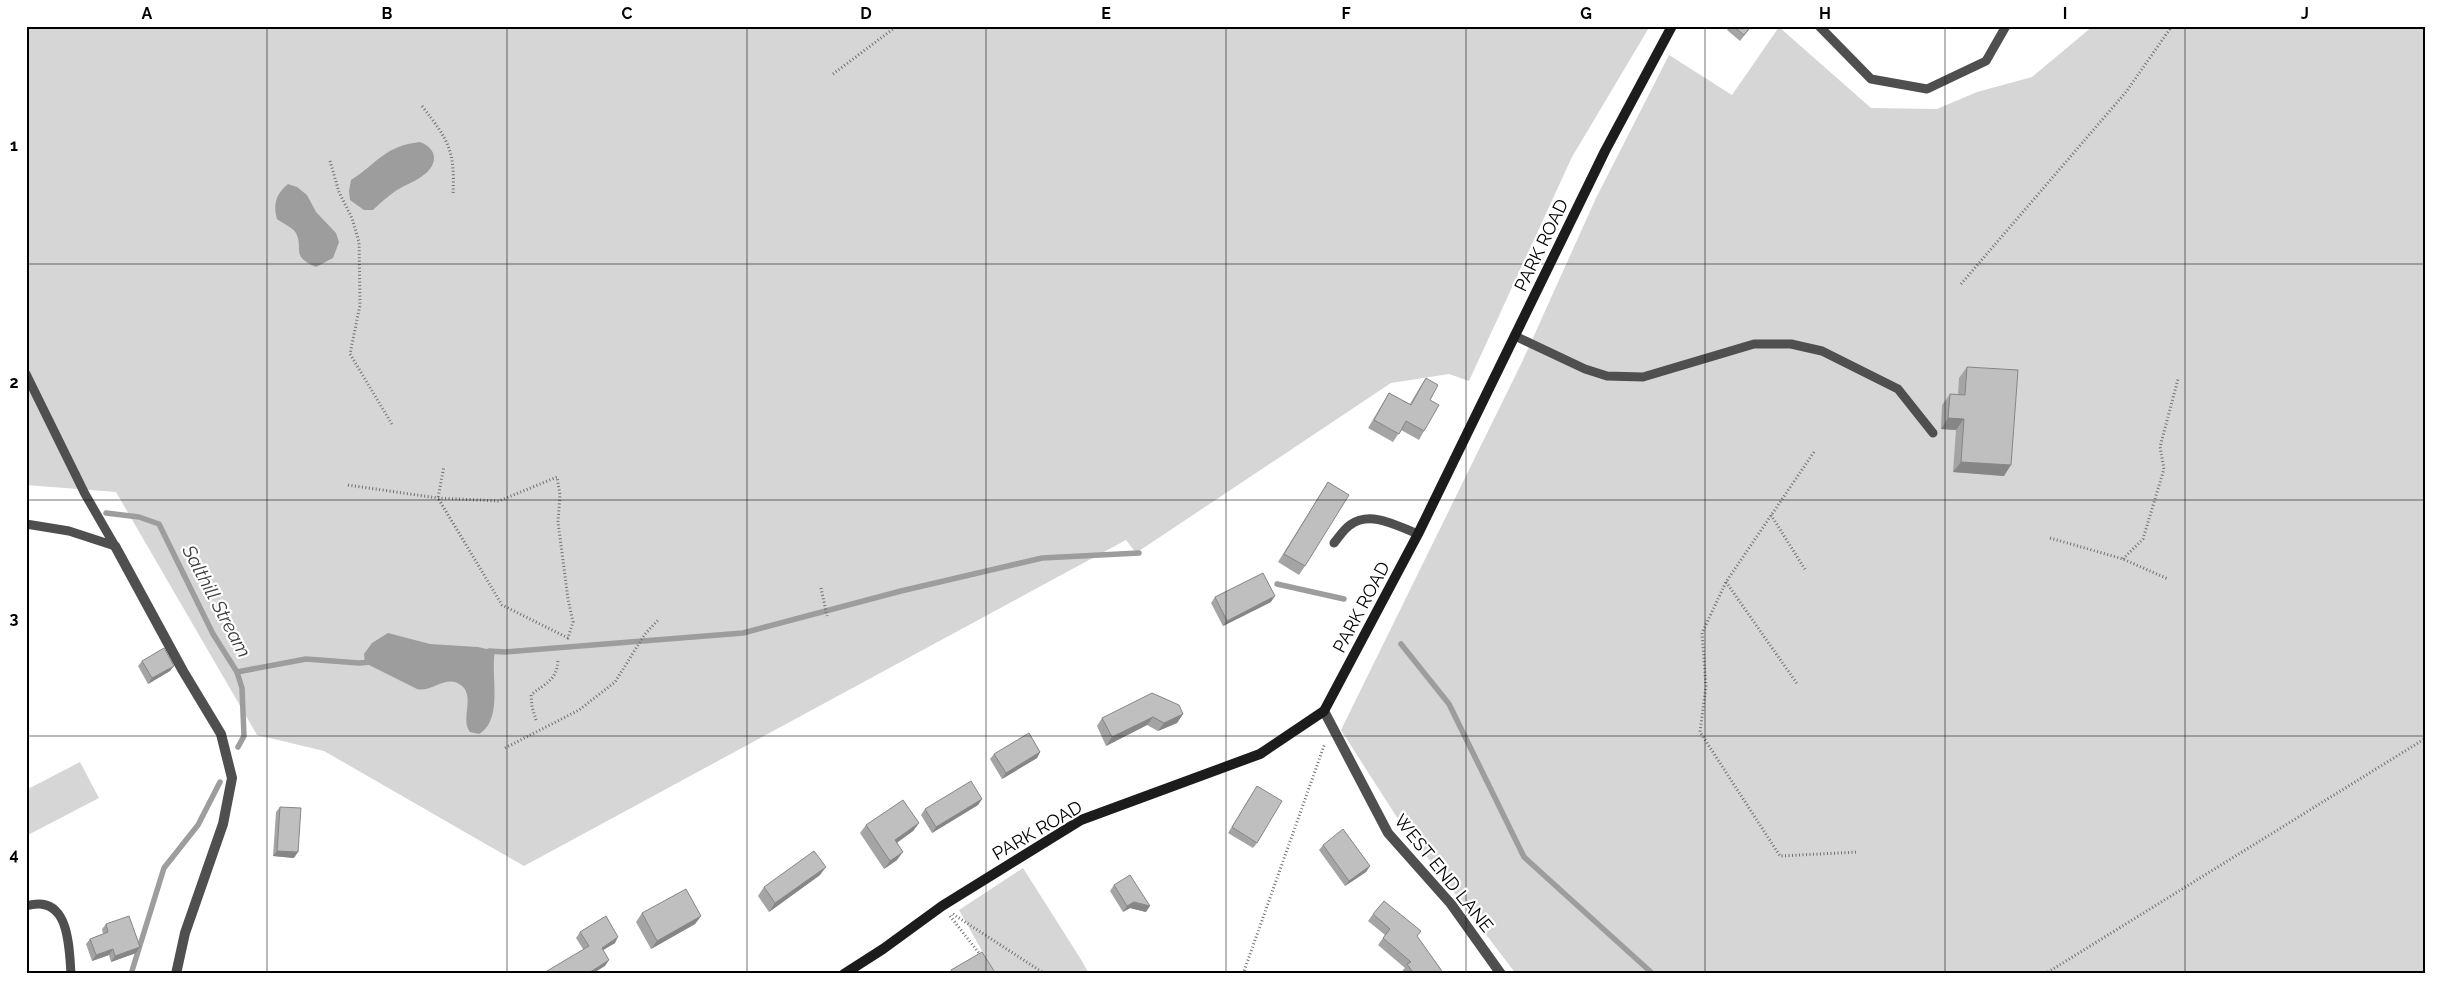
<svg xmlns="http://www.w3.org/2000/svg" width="2452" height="1000" font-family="Raleway,sans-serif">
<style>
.green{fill:#d6d6d6}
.water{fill:#9d9d9d}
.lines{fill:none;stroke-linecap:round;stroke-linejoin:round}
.stream{stroke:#9d9d9d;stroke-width:5.5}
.path{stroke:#717171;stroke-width:3;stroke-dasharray:1 2.5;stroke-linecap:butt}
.service{stroke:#4f4f4f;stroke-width:9}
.minor{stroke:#4f4f4f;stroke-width:10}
.secondary{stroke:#1c1c1c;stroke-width:10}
.wall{fill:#a4a4a4}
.shaded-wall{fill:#868686}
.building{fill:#bfbfbf;stroke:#868686}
.grid{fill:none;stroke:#000;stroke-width:1;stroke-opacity:0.55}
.labels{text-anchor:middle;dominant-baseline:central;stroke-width:4.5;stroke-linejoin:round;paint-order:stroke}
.street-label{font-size:18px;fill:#000;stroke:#fff}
.water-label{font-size:19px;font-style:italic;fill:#3e3e3e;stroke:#fff}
.neatline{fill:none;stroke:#000;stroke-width:2}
.grid-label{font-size:16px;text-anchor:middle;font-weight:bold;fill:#000}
</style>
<rect width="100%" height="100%" fill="#fff"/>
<path class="green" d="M26 26H1650L1572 157 1469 381 1449 374 1391 383 1136 553 1126 540 524 866 324 751 257 735 116 492 26 485Z
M2093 26H2426V974H1516L1396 816 1341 730 1523 360 1596 198 1669 55 1732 95 1779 27 1871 108 1937 109 1977 92 2032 77Z
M80 762 99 798 26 836V790Z
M1023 868 1082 961 1089 974H995L959 910Z"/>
<path class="water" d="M420 142C439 149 438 166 421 177 414 182 405 185 397 190 388 196 380 203 373 210H364L350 200 349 191 351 180C378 163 384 146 420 142Z
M288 184 297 187 307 195 316 212 336 233 339 242 333 258 316 267C290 256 304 249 296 233 292 227 282 223 277 219 273 204 276 194 288 184Z
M388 633 430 644 478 647 495 651C490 675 504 719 479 734L470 732C460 720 475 697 462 686 447 673 432 693 417 689L365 663 364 654 372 643Z"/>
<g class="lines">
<path class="stream" d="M106 513 139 517 159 524 213 634 237 672 242 688 244 736 238 747
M1277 584 1344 599
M1401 644 1449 704 1524 857 1653 974
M489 651 505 652 743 633 901 591 1042 558 1139 553
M237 672 306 659 359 663 371 662
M131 974 164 868 198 825 220 782"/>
<path class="path" d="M833 74 897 26
M422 106C449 141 455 150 453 195
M330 161 339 192 352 218 359 242 360 305 350 354 393 426
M1961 284 2126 92 2172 26
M1814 452 1726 582 1702 633 1706 686 1700 732 1780 856 1858 852
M348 485 438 498 499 501 557 477 560 495 558 522 568 599 573 622 568 638 502 605 438 498 444 466
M1771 515 1806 571
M2050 538 2123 559 2168 579
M2123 559 2143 539 2164 469 2160 447 2178 379
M1726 582 1798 685
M821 588 827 616
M536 720 532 707 531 695C545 683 557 681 558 660
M505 748 579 710 615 682 645 634 659 619
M953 914 1045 974
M950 916 982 957
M1243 974 1325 743
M2045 974 2426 738"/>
<path class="service" d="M1819 26 1871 79 1927 89 1986 61 2006 26
M1515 336 1585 369 1607 376 1643 377 1754 344H1791L1822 351 1898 389 1933 433
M26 374 85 494 115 546
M26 524 69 531 115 546
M1334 543C1339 537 1344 529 1350 525 1371 510 1397 526 1418 534
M26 906C69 893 69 945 71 974"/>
<path class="minor" d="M115 546 183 671 221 734 232 778 223 824 185 933 176 974
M1324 711 1388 833 1451 904 1501 974"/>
<path class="secondary" d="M844 974 883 949 942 906 1081 820 1260 754 1324 711 1418 534 1605 151 1672 26"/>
</g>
<path class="wall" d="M1730 26H1752L1740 41 1727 30Z
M1967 367 2004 476 1953 472 1956 430 1941 429 1942 405 1950 394 1958 395 1959 378Z
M1426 378 1430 400 1424 431 1419 440 1401 430 1393 442 1368 428 1384 401 1389 393 1410 404 1420 387Z
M1328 482 1305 566 1299 575 1278 562Z
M1215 597 1271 602 1223 626 1211 603Z
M142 661 170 671 148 684 138 666Z
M1183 714 1177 723 1158 731 1147 725 1106 746 1097 726 1102 718Z
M1040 752 1037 758 1002 779 990 759 994 754Z
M1257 786V843L1253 848 1228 833Z
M982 799 978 805 932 833 921 815 925 809Z
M280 807 294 858 273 856 276 812Z
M919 823 913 831 897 843V860L884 869 860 833 866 825Z
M1323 845 1370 866 1366 872 1345 886 1319 850Z
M820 875 769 912 758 896 764 887Z
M1114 885 1146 912 1130 908 1123 912 1110 891Z
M642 913 701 916 695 924 651 949 636 922Z
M1373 914 1417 936 1444 974H1404L1402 971 1405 968 1378 945 1385 935 1368 921Z
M106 924 140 947 136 953 111 962 109 955 92 961 86 944 90 939 103 934 102 929Z
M580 932 615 943 603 950 605 966 583 949 576 938Z"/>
<path class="shaded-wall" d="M1948 418 1964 419 1956 430 1941 429Z
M1961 462 2011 465 2004 476 1953 472Z
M1275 596 1271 602 1223 626 1227 621Z
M174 666 170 671 148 684 152 678Z
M1183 714 1177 723 1158 731 1164 723Z
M1153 717 1147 725 1106 746 1112 737Z
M1040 752 1037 758 1002 779 1006 773Z
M982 799 978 805 932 833 936 827Z
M919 823 913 831 889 848 895 840Z
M277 851 298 852 294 858 273 856Z
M903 852 897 860 884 869 890 861Z
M1370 866 1366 872 1345 886 1349 881Z
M826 867 820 875 769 912 775 903Z
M1134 902 1150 906 1146 912 1130 908 1123 912 1127 906Z
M701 916 695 924 651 949 657 941Z
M618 937 615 943 598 953 602 948Z
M140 947 136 953 111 962 115 956Z
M113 949 109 955 92 961 96 955Z
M609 960 605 966 592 974H587Z"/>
<path class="building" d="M1733 26H1751L1744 35Z
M1967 367 2018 370 2011 465 1961 462 1964 419 1948 418 1950 394 1965 395Z
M1426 378 1438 385 1430 400 1439 405 1424 431 1406 421 1399 434 1374 420 1389 393 1411 405Z
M1328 482 1349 495 1305 566 1284 554Z
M1263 573 1275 596 1227 621 1215 597Z
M164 648 174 666 152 678 142 661Z
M1152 693 1179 705 1183 714 1164 723 1153 717 1112 737 1102 718Z
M1029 733 1040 752 1006 773 994 754Z
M971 781 982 799 936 827 925 809Z
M1257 786 1282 801 1257 843 1232 827Z
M903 800 919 823 895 840 903 852 890 861 866 825Z
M280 807 301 808 298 852 277 851Z
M1343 829 1370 866 1349 881 1323 845Z
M814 851 826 867 775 903 764 887Z
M1130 875 1150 906 1134 902 1127 906 1114 885Z
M686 889 701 916 657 941 642 913Z
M1384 901 1421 931 1417 936 1444 974H1414L1407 964 1411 962 1383 938 1390 929 1373 914Z
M129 916 140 947 115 956 113 949 96 955 90 939 108 932 106 924Z
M606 916 618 937 602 948 609 960 587 974H542L589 946 580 932Z
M982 952 996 974H953L951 970Z"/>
<path class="grid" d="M267 26V974M507 26V974M747 26V974M986 26V974M1226 26V974M1466 26V974M1705 26V974M1945 26V974M2185 26V974M26 264H2426M26 500H2426M26 736H2426"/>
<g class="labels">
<g class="street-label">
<text transform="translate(1541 245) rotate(-64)">PARK ROAD</text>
<text transform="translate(1361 607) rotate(-62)">PARK ROAD</text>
<text transform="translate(1037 830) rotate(-30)">PARK ROAD</text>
<text transform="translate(1444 873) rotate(51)">WEST END LANE</text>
</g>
<g class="water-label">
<text transform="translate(217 601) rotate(62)">Salthill Stream</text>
</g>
</g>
<rect width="2452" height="1000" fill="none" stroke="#ffffff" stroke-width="55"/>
<rect x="28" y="28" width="2396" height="944" class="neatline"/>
<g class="grid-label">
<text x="147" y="19">A</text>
<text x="387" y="19">B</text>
<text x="627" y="19">C</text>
<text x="866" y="19">D</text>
<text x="1106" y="19">E</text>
<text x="1346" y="19">F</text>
<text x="1586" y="19">G</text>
<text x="1825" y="19">H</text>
<text x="2065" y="19">I</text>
<text x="2305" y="19">J</text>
<text x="14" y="151">1</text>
<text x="14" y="388">2</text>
<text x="14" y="624">3</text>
<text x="14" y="860">4</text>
</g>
</svg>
